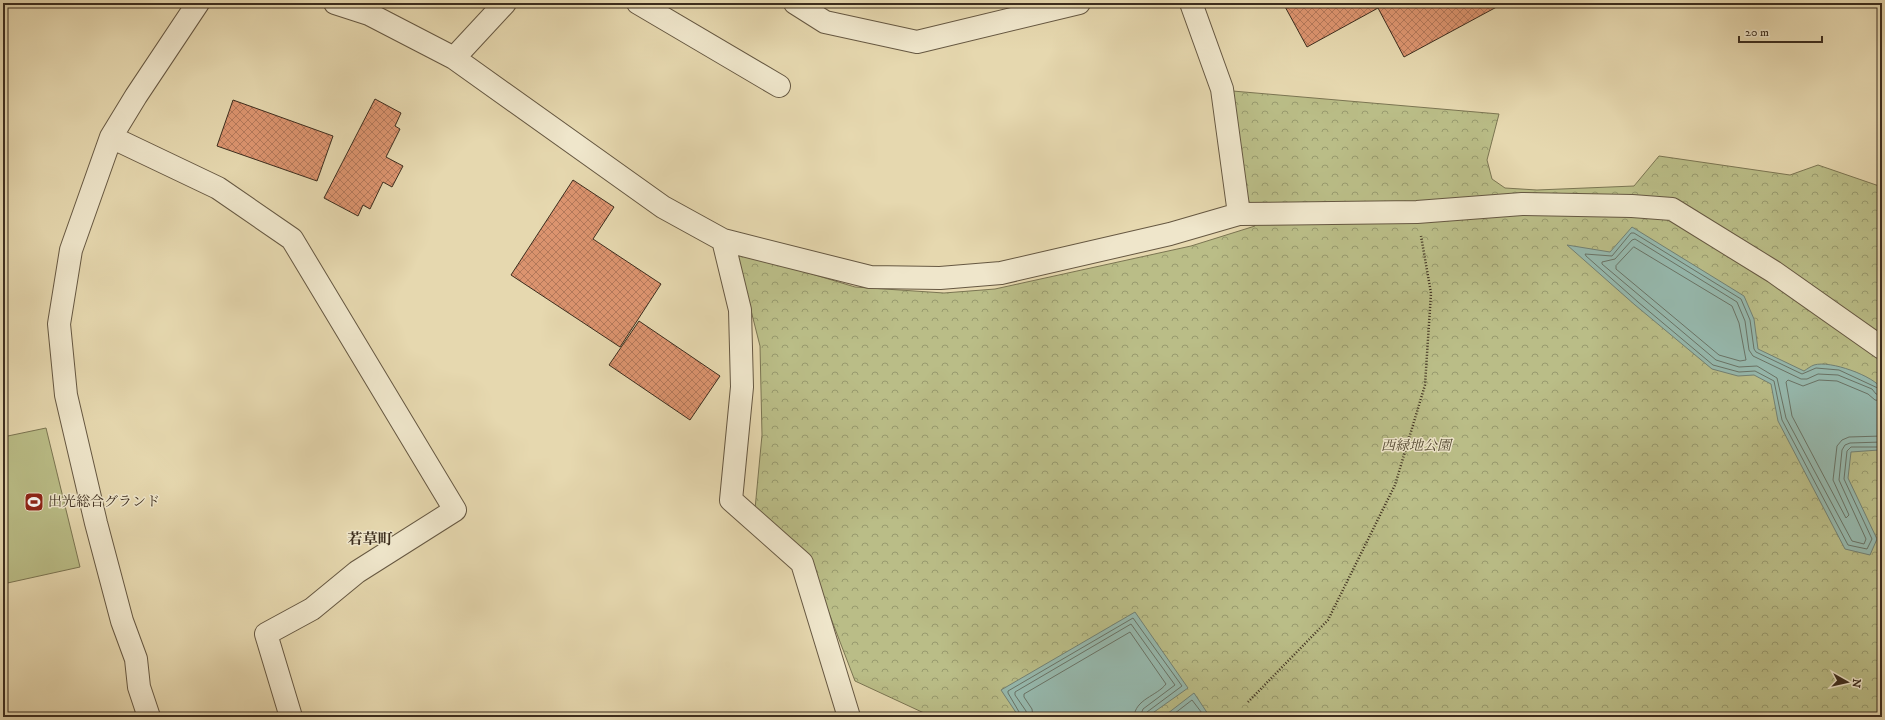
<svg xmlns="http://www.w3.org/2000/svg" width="1885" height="720" font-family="'IM FELL DW Pica','Noto Serif JP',serif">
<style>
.forest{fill:url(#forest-crowns);stroke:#7b7552}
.park{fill:#babd87;stroke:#7b7552}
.water{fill:#96b9ae;stroke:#728174}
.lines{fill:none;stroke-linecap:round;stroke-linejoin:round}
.shore{stroke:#697366;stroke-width:1}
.building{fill:url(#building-cross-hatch);stroke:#3c2d1e}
.minor-casing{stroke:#665842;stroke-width:24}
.path{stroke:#3c2d1e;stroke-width:2.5;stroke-dasharray:1 2;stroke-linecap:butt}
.minor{stroke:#efe6cb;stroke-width:22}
.labels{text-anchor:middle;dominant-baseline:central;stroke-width:3;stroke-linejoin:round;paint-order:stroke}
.park-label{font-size:14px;font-style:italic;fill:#554a33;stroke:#efe6cb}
.poi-label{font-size:14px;fill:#3c2d1e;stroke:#efe6cb;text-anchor:start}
.neighbourhood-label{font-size:15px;font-weight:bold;fill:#3c2d1e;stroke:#efe6cb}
</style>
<defs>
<pattern id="forest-crowns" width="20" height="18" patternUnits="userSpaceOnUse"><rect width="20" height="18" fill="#babd87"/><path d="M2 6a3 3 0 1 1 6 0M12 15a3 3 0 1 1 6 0" fill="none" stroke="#989a6e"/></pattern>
<pattern id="building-cross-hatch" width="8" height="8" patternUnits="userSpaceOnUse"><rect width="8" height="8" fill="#dc946f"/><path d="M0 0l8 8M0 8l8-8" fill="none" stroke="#b4795b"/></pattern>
</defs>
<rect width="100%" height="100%" fill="#e6d8af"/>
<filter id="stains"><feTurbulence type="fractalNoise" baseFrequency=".005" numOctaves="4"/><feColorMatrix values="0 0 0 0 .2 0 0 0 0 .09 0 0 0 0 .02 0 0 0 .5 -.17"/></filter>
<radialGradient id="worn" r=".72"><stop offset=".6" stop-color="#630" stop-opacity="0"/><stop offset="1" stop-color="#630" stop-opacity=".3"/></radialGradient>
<path class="forest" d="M1221 90 1499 114 1487 160 1492 179 1505 188 1537 190 1634 186 1659 156 1790 175 1818 165 1882 187V717H927L924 713 855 681 811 566 755 509 762 435 760 346 736 251 855 287 944 293 995 289 1191 246 1255 226Z"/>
<path class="park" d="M46 428 80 567 3 584V437Z"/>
<path class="water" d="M1632 227 1744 296 1754 319 1758 349 1804 371C1807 369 1811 366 1814 365 1830 360 1874 376 1882 389V452L1879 450 1851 452 1848 478 1877 539 1870 555 1845 549 1778 421 1771 384 1754 375 1738 376 1712 369 1635 305 1567 245 1610 252Z
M1135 612 1188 688 1147 717H1019L1001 690Z
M1194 693 1210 717H1163Z"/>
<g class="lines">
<path class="shore" d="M1634 247 1732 306 1739 323 1746 360 1740 361 1719 355 1616 269V266Z
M1882 390 1839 370 1816 368 1802 374 1756 352 1754 349 1750 320 1741 299 1634 233H1631L1612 256 1585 254 1586 256 1638 302 1713 365 1739 372 1755 371 1774 381 1782 420 1848 545 1867 549 1872 539 1844 479 1847 451 1851 447H1882
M1882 395 1876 394 1872 389 1838 375 1818 374 1807 379H1801L1753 356 1749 350 1745 321 1737 302 1635 239 1632 240 1615 259 1602 262V264L1716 360 1739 367 1757 366 1777 378 1786 418 1852 541 1864 544 1866 539 1839 480 1842 450 1845 445 1850 443 1882 442
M1882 401 1875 400 1868 394 1837 381 1819 380 1803 386 1788 380 1786 382 1792 416 1846 518 1849 515 1833 480 1837 446 1842 440 1849 437 1882 436
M1022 717 1008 693V691L1133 618 1182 686 1147 712 1145 717
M1027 717 1026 711 1015 695V692L1131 624 1175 685 1143 709 1140 717
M1033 717 1032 709 1024 697V694L1130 632 1166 684C1157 696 1135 699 1134 717
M1170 717 1192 700 1205 717"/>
</g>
<path class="building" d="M1283 3H1504L1404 57 1378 8 1307 47Z
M375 99 401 113 395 126 400 129 386 157 403 166 392 187 383 182 370 209 363 205 358 216 324 198Z
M233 100 333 136 317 181 217 146Z
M573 180 614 207 593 239 661 284 620 347 511 275Z
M639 321 720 376 690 420 609 365Z"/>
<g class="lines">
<g class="minor-casing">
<path id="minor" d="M335 3 369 14 454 58 663 207 723 240 870 277 940 278 1001 273 1170 234 1239 214 1417 212 1522 204 1632 206 1672 209 1774 272 1882 348
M638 3 779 86
M795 3 825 22 917 42 1079 3
M1191 3 1222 89 1239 214
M454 58 505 3
M111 137 218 188 292 239 455 510 357 572 312 609 266 634 291 717
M723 240 740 310 742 387 731 500 802 563 849 717
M149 717 139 687 136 659 122 621 96 523 66 395 59 324 71 250 111 137 136 96 198 3"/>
</g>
<path class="path" d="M1248 702 1328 620 1395 485 1425 385 1431 293 1421 236"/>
<use href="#minor" class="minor"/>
</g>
<defs>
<g id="stadium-square" transform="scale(1)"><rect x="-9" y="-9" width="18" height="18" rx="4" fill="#8f2418" stroke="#efe6cb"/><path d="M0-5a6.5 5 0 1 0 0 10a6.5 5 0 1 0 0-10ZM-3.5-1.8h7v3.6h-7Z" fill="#fff"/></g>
</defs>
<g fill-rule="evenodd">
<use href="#stadium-square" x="34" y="502"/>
</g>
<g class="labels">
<g class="park-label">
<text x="1416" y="446">西緑地公園</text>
</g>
<g class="poi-label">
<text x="48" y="502">出光総合グランド</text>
</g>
<g class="neighbourhood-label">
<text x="370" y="539">若草町</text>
</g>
</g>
<rect width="1885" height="720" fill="none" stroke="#e6d8af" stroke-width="16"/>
<rect x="4" y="4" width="1877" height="712" fill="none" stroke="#3c2d1e" stroke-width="2"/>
<rect x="8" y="8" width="1869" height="704" fill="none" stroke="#3c2d1e"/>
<g transform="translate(1847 682) rotate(98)" stroke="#efe6cb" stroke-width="3" paint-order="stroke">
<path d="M0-3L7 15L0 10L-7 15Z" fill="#3c2d1e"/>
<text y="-6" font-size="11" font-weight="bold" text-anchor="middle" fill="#3c2d1e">N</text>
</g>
<path d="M1739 36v6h83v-6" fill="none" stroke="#3c2d1e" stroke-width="2"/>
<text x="1745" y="36" font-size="12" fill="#3c2d1e" stroke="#efe6cb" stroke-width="3" paint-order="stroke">20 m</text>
<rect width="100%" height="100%" filter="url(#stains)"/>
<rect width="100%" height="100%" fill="url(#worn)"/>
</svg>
